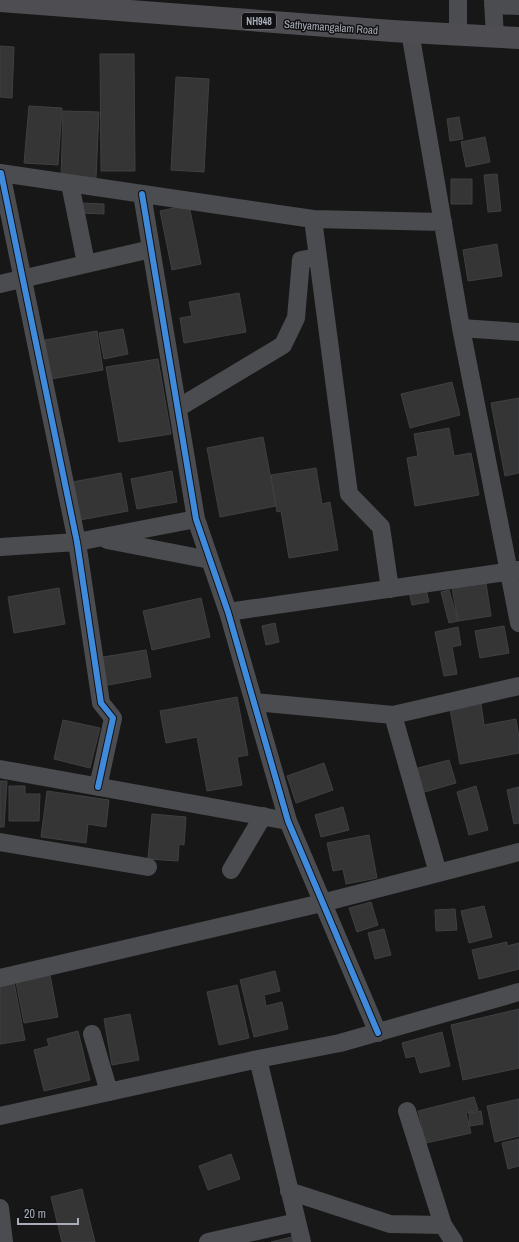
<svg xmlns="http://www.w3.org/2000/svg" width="519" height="1242" font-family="'Archivo Narrow',sans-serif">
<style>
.building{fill:#353536;stroke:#3f4043}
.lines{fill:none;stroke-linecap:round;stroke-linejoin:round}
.minor{stroke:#4b4c50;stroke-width:18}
.trunk{stroke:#4e4e52;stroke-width:22}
.cycleway-casing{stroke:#111113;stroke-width:8}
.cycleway{stroke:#408adc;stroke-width:6}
.labels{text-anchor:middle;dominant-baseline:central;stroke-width:3;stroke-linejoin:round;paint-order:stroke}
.shield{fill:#111113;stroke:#7b7e86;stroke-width:1}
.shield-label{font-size:10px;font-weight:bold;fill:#a8adb8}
.street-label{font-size:11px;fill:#a8adb8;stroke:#111113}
</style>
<rect width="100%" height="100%" fill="#171717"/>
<path class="building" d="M0 46 14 47 12 98 0 97Z
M100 54H134L135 171H101Z
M176 77 209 79 204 172 171 170Z
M29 106 62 108 58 165 24 163Z
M63 111 99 112 96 178 61 177Z
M459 117 463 139 450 141 447 119Z
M485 137 490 162 466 167 461 142Z
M497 174 501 211 488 212 484 175Z
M451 179H472V204H451Z
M83 203 104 204V214L82 213Z
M189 205 201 264 172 270 160 211Z
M497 244 502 276 468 281 463 250Z
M239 293 246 332 184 343 180 318 192 316 189 302Z
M123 329 128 354 104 359 99 333Z
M97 331 103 370 51 379 45 340Z
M158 359 171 434 119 442 106 367Z
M452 382 460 415 410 428 401 394Z
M519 398V473L505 476 491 403Z
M449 428 454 456 471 453 479 495 415 506 407 458 418 456 414 434Z
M263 437 276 506 220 517 207 448Z
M316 468 322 504 330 502 338 550 289 558 281 511 277 512 271 475Z
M172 471 177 502 137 509 131 479Z
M121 473 128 511 75 521 67 483Z
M486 583 491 616 458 621 452 588Z
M59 588 65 624 14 633 8 597Z
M426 589 429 602 412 605 409 592Z
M449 590 458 621 449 623 441 592Z
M201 598 210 637 152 650 143 611Z
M275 623 279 642 266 645 262 626Z
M504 626 509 653 480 658 475 631Z
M458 627 461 645 452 647 457 674 444 676 435 632Z
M146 650 151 677 103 686 97 658Z
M237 697 248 755 237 757 242 785 207 791 197 737 166 743 160 711Z
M481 703 484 725 516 719 519 738V753L460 764 450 709Z
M63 720 100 728 90 768 54 759Z
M449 760 456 783 421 793 414 769Z
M324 763 333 790 296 803 287 776Z
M0 781H7L4 827H0Z
M9 786H25V794H40L39 821H9Z
M476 786 488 830 469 835 457 792Z
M519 787V823L514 824 507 790Z
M47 791 109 800 106 827 88 824 86 843 41 837Z
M343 807 349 830 321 837 315 815Z
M152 814 186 817 184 845 179 844 178 861 148 859Z
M369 835 377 878 346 884 343 869 333 871 327 843Z
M371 902 378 925 357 932 349 908Z
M484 906 492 937 469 943 461 911Z
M455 909 457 930 436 931 435 910Z
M384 929 391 955 375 959 368 933Z
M507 942V946L519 943V969L479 979 472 950Z
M275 971 280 991 264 995 266 1006 282 1002 288 1029 254 1037 240 980Z
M50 975 58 1017 24 1023 16 982Z
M14 982 25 1040 0 1044V984Z
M237 985 249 1038 219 1045 207 992Z
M519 1009V1068L463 1080 451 1025Z
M130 1014 139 1060 112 1065 104 1019Z
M78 1031 90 1080 44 1091 34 1050 49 1046 47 1039Z
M442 1032 450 1066 420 1073 415 1056 406 1058 402 1043Z
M474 1097 478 1110 466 1113 471 1133 426 1143 418 1111Z
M519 1099V1136L495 1142 487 1106Z
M481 1111 483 1124 470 1126 469 1113Z
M519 1139V1166L508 1169 502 1143Z
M231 1154 240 1179 208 1190 199 1166Z
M82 1189 95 1242H62L51 1197Z
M292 1237 293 1242H271Z"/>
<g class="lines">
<path class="minor" d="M458 0V35
M493 0 495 37
M493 5 519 6
M410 32 461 328 519 623
M0 173 313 219 443 222
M1 173 77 542 101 703 113 718 98 787
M70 184 86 263
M142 194 196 519 228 612 288 821 378 1033
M313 219 349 494 381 527 390 589
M0 284 151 249
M461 328 519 332
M178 408 283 345 296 318 301 260 318 257
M107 540 210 560
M0 547 77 542 196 519
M228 612 519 570
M254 702 393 715 519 686
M393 715 438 873
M0 769 288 821
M0 842 148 867
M231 870 263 816
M0 978 322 903 519 852
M92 1034 109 1092
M258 1059 302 1242
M407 1111 443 1225 454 1242
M0 1116 258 1059 340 1043 519 992
M289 1191 390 1224 443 1225
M0 1208 4 1242
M208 1242 297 1222"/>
<path class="trunk" d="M0 1 392 31 519 38"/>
<g class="cycleway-casing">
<path id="cycleway" d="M1 173 77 542 101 703 113 718 98 787
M142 194 196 519 228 612 288 821 378 1033"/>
</g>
<use href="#cycleway" class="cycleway"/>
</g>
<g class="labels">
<rect class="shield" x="242" y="13" width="34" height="16" rx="3"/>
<g class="shield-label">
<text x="259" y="21">NH948</text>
</g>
<g class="street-label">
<text transform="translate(331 27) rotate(4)">Sathyamangalam Road</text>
</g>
</g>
<path d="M18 1218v6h60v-6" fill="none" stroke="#a8adb8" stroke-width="2"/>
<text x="24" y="1218" font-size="12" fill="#a8adb8" stroke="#111113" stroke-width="3" paint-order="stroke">20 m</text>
</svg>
